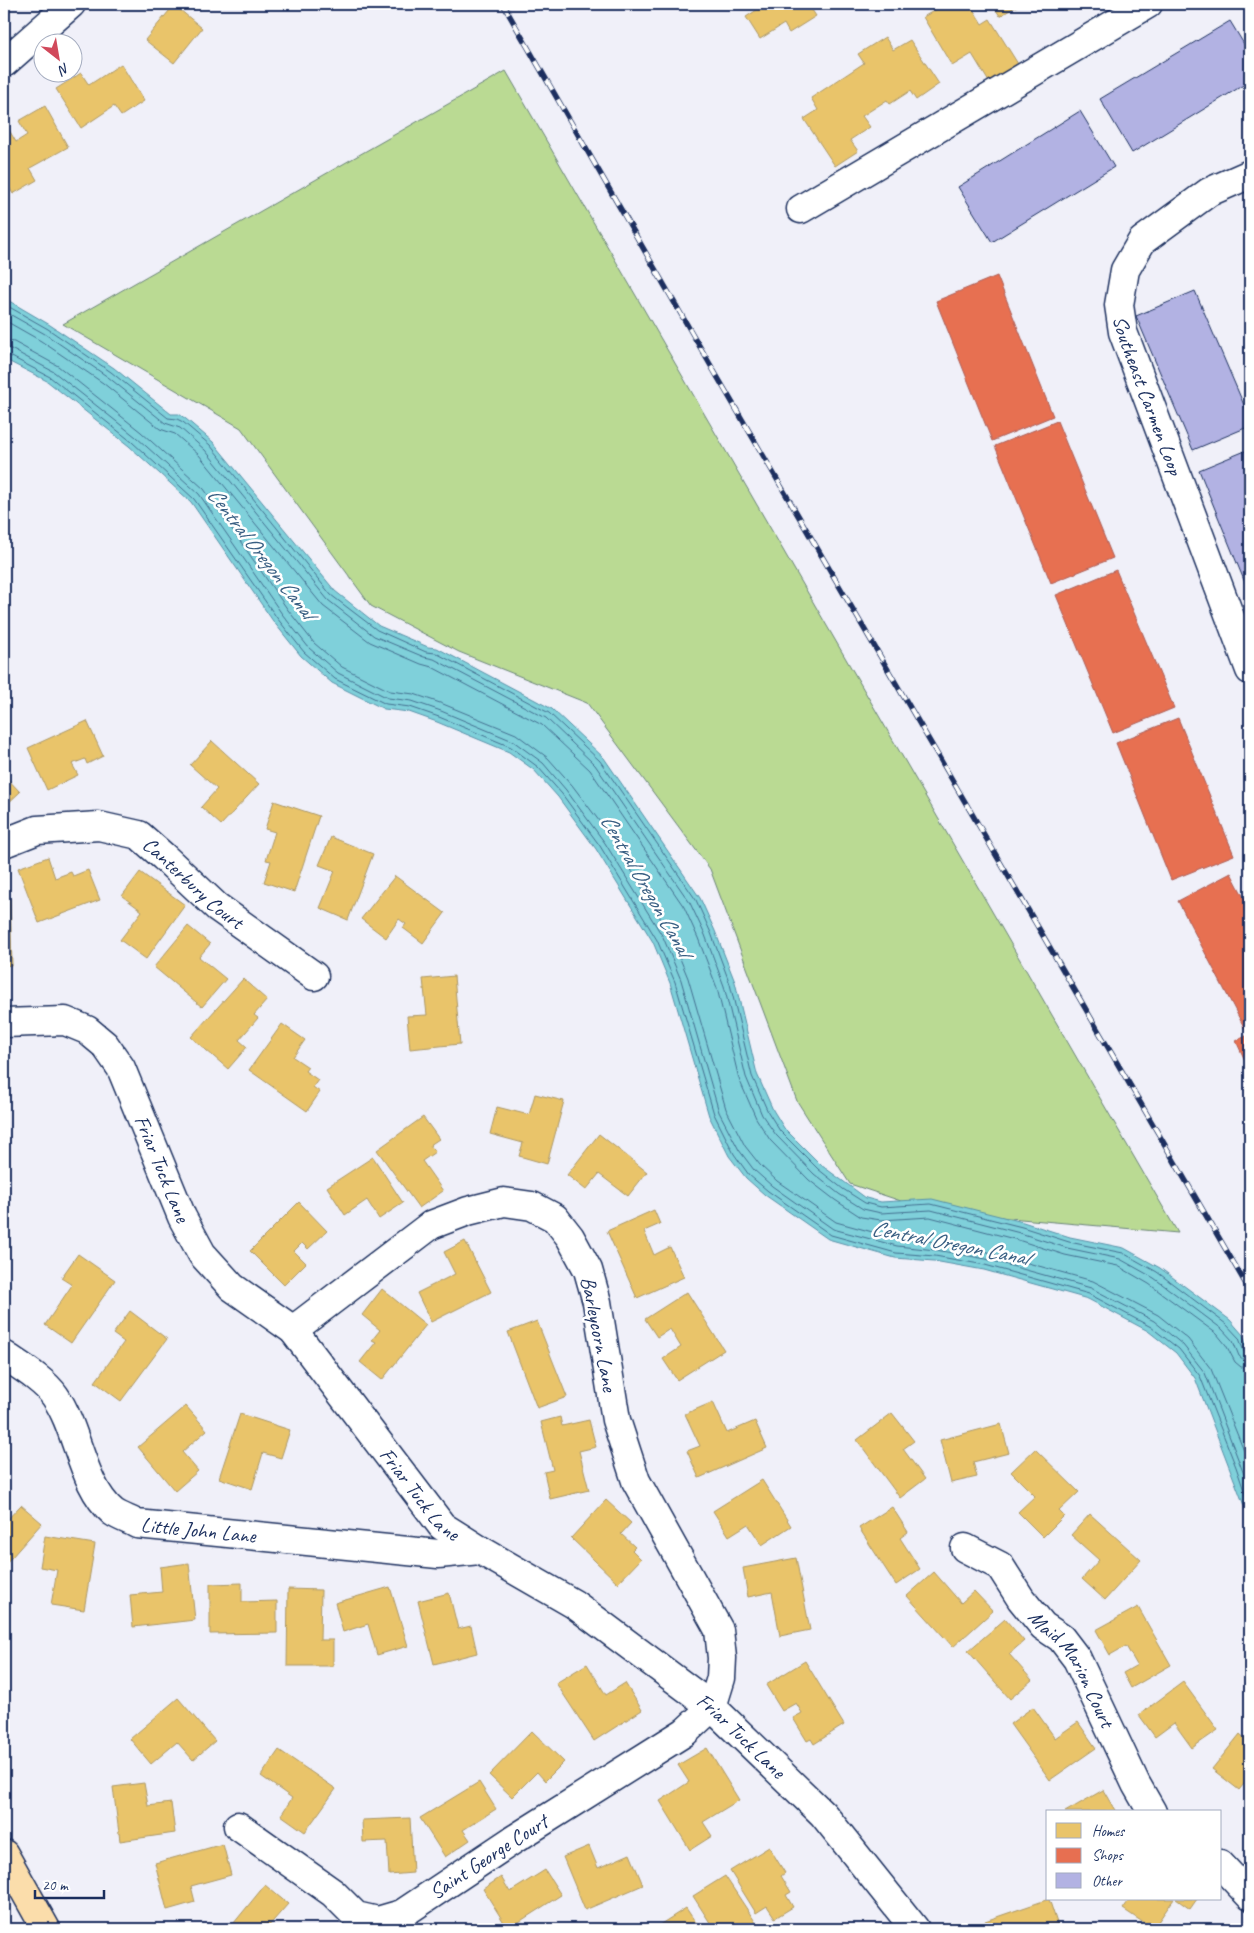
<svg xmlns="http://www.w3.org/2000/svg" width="1254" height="1933" font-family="Caveat,sans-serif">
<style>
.green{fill:#bada93;stroke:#6a8478}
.water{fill:#7fd0da;stroke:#5790a8}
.homes{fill:#e9c46a;stroke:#ab9766}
.shops{fill:#e76f51;stroke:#aa5c55}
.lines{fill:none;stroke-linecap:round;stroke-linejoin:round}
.shore{stroke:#436f90;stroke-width:1}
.building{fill:#b2b2e3;stroke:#1b2f5e}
.minor-casing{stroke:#1b2f5e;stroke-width:31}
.major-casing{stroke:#1b2f5e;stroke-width:31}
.minor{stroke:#fff;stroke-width:28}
.major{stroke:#fbddab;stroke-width:28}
.rail-casing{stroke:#1b2f5e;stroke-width:5.5}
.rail{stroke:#fff;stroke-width:4;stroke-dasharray:11;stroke-linecap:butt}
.labels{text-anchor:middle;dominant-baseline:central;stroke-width:5;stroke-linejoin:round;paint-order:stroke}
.street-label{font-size:21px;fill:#1b2f5e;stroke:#fff}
.water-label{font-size:22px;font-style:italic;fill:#395f83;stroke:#fff}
</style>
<rect width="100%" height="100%" fill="#f0f0f9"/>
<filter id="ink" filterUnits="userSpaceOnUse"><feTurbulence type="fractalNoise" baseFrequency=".02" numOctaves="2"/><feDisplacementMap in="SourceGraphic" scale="10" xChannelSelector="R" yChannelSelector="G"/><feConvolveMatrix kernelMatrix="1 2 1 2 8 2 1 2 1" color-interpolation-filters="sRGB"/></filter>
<g filter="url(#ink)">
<path class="green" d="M506 71 1178 1233 931 1211 850 1184 797 1101 710 869 587 703 459 652 371 606 241 428 63 324Z"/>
<path class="water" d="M4 298 50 325 114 368 171 414H179L186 419 213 442 335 591 379 626 428 647 437 648 552 709 604 758 700 898 715 931 735 982 757 1074 773 1110 784 1128 821 1165 866 1198 881 1202 932 1199 1023 1222 1070 1237 1124 1248 1160 1268 1230 1320 1243 1335 1250 1356V1521L1195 1378 1176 1353 1148 1331 1088 1299 984 1270 934 1261 895 1258 828 1239 765 1195 746 1178 729 1156 709 1116 670 983 653 942 596 849 558 797 534 770 509 752 437 722 409 712 384 709 332 683 301 656 273 621 191 502 129 446 47 381 4 359Z"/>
<path class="homes" d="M766 4H808L816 16 789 33 784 24 760 39 746 17Z
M946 4H970L982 24 990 19 1018 64 989 82 972 54 952 66 923 17Z
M992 4H1020L1000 16Z
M174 5 202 28 174 63 145 40Z
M885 37 893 50 910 40 939 84 916 100 910 91 890 104 887 100 862 116 870 127 850 140 858 151 835 166 804 119 818 110 811 98 864 63 858 54Z
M121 64 144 101 121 116 114 106 81 128 56 89 81 73 89 85Z
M45 106 68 147 30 168 37 180 13 194 4 178V134L9 130 16 142 27 135 19 121Z
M87 721 103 756 87 764 85 759 72 764 78 775 47 790 28 748Z
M212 741 259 784 221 825 201 807 217 789 190 765Z
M4 775 20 792 4 807Z
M274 801 319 816 294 892 264 882 271 861 266 860 275 832 265 829Z
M331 837 373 854 348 920 320 908 335 871 319 865Z
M48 857 55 878 71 872 73 876 88 870 100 900 39 923 18 868Z
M140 872 185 905 146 959 120 940 142 911 122 896Z
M395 876 445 913 423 943 403 928 406 924 399 919 386 938 361 919Z
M4 898H10L12 965 4 966Z
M188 926 210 944 199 957 226 979 202 1007 154 967Z
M454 976 460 1044 410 1049 407 1016 427 1015 423 979Z
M243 979 267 1000 254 1015 258 1018 239 1040 247 1047 228 1069 191 1037Z
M282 1024 305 1040 293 1057 308 1067 305 1071 318 1080 313 1087 320 1092 307 1111 249 1070Z
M535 1094 564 1101 547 1164 519 1156 523 1143 490 1134 497 1107 529 1115Z
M423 1117 439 1139 430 1145 435 1152 422 1161 443 1191 419 1208 377 1150Z
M599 1134 647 1172 628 1196 599 1174 586 1190 567 1175Z
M373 1157 403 1203 379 1219 367 1200 345 1215 327 1187Z
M299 1202 327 1231 308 1249 302 1243 294 1251 306 1263 284 1285 250 1251Z
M654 1210 660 1224 644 1231 654 1255 670 1247 684 1277 637 1298 607 1231Z
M465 1241 491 1292 431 1322 417 1293 455 1274 444 1252Z
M78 1254 115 1280 71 1343 45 1325 72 1285 61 1278Z
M382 1289 426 1325 382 1380 360 1362 376 1342 372 1340 380 1330 362 1315Z
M687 1292 724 1350 677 1380 663 1359 681 1347 670 1329 657 1337 645 1319Z
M130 1311 167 1339 121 1401 95 1382 124 1342 113 1334Z
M537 1321 567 1397 537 1408 508 1332Z
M713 1402 727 1433 755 1421 767 1448 699 1478 687 1451 700 1446 685 1414Z
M186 1406 207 1430 182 1452 198 1471 175 1491 138 1447Z
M892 1413 914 1441 903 1449 925 1479 900 1498 857 1440Z
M240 1414 290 1430 281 1458 263 1453 252 1489 219 1478Z
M560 1417 562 1426 589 1420 596 1447 579 1451 589 1490 550 1499 544 1472 553 1470 541 1422Z
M1001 1424 1009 1453 973 1462 977 1477 951 1483 940 1440Z
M1035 1449 1079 1492 1059 1511 1064 1516 1043 1537 1018 1512 1035 1496 1011 1472Z
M762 1480 791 1526 762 1545 748 1524 729 1536 713 1511Z
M606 1500 631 1523 621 1534 635 1547 632 1550 641 1559 618 1583 571 1538Z
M21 1505 42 1523 4 1566V1523Z
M892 1507 908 1532 900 1538 920 1569 896 1585 859 1528Z
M1090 1514 1141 1560 1105 1600 1082 1579 1099 1560 1071 1535Z
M45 1536 95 1544 84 1610 51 1605 57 1570 40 1567Z
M796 1558 810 1630 780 1636 772 1592 748 1597 743 1568Z
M189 1563 195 1620 133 1627 130 1595 162 1592 160 1567Z
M934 1572 961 1603 974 1591 993 1611 953 1647 907 1596Z
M242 1583V1602L277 1601V1633L210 1634V1584Z
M390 1587 408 1646 377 1655 368 1624 343 1632 335 1603Z
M288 1589 321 1590 320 1640H333V1666H287Z
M449 1593 458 1629 471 1626 477 1653 434 1664 418 1601Z
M1138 1607 1171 1665 1131 1688 1123 1673 1137 1665 1126 1646 1110 1655 1096 1630Z
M1005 1619 1024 1641 1009 1654 1032 1680 1010 1699 968 1651Z
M805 1661 844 1725 814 1744 811 1739 807 1741 793 1718 802 1713 796 1703 782 1711 766 1685Z
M587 1664 606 1695 625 1683 642 1710 594 1741 556 1683Z
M1183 1682 1218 1730 1192 1748 1174 1723 1155 1737 1139 1715Z
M178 1698 215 1741 193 1760 177 1742 151 1764 130 1739Z
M1033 1707 1055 1738 1078 1722 1096 1748 1050 1780 1010 1724Z
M532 1731 564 1762 545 1781 537 1772 512 1797 489 1775Z
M1240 1734 1250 1743V1781L1248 1779 1239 1790 1212 1769Z
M707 1748 739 1800 703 1822 712 1836 690 1850 660 1801 689 1782 678 1765Z
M279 1750 336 1789 305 1832 281 1815 292 1798 261 1776Z
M479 1782 496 1809 463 1830 470 1840 445 1857 420 1818Z
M144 1783 148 1806 171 1803 175 1833 120 1841 113 1787Z
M1103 1790 1116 1812H1065Z
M410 1818 413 1873 389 1875 387 1841 363 1842 362 1820Z
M223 1844 231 1875 191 1886 195 1902 167 1910 155 1863Z
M589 1846 598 1868 630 1854 643 1885 585 1910 563 1857Z
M769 1847 785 1873 781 1876 791 1892 786 1895 793 1907 775 1918 767 1906 756 1913 730 1871Z
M545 1870 561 1895 508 1929 483 1889 501 1877 510 1892Z
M725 1876 760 1929H714L693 1896Z
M265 1885 288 1904 266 1929H229Z
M1049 1899 1059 1929H988L985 1921Z
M1130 1899H1174L1153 1929 1123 1909Z
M1176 1899H1197L1190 1909Z
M686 1908 700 1929H653Z
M479 1924 482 1929H471Z"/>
<path class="shops" d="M997 276 1053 416 992 441 936 301Z
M1057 421 1113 558 1051 583 995 446Z
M1116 570 1174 708 1113 733 1056 595Z
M1178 718 1234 855 1171 880 1116 743Z
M1231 873 1250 909V1026L1245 1029 1178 901Z
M1250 1034V1071L1236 1041Z"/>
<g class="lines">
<path class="shore" d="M4 304 48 329 111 372 168 418 177 419 183 422 210 445 331 595 377 630 426 652 436 653 549 713 600 761 696 900 711 933 730 984 752 1076 768 1112 780 1131 818 1169 843 1189 865 1203 881 1207 931 1204 1022 1227 1069 1242 1123 1253 1157 1272 1226 1324 1239 1338 1244 1352 1250 1355
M4 311 45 334 108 377 165 423 180 428 205 450 328 600 374 636 424 657 434 659 546 718 595 765 690 903 705 935 724 986 746 1077 762 1115 776 1135 814 1174 839 1194 863 1209 881 1213 931 1210 1020 1233 1067 1248 1120 1259 1154 1278 1222 1329 1233 1341 1239 1356 1244 1360 1250 1361
M4 320 41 341 103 383 160 429 175 434 199 455 323 606 370 642 421 664 432 667 542 725 590 770 684 907 698 938 717 988 739 1079 756 1118 770 1140 809 1180 835 1200 861 1217 881 1220 930 1217 1018 1240 1065 1255 1118 1266 1149 1284 1217 1334 1226 1345 1235 1362 1241 1367 1250 1368
M4 340 14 342 58 366 141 432 204 489 288 610 314 643 342 667 390 691 414 694 443 704 516 734 548 758 572 785 612 838 670 934 688 978 726 1109 745 1146 760 1165 777 1181 836 1222 898 1239 937 1242 988 1252 1093 1281 1158 1315 1188 1339 1211 1369 1250 1466
M4 348 11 349 54 372 136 437 199 494 282 614 309 648 338 673 388 698 412 701 441 711 513 741 543 763 566 790 605 843 663 937 681 980 719 1112 739 1150 754 1170 772 1186 833 1229 897 1246 936 1250 986 1259 1091 1288 1154 1321 1183 1345 1205 1373 1250 1490
M4 354 8 355 50 377 132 442 194 499 277 618 304 652 335 679 386 704 410 707 439 717 511 747 538 767 562 794 600 846 657 940 675 982 714 1114 734 1154 749 1175 768 1191 831 1235 896 1253 935 1256 985 1265 1089 1294 1151 1327 1179 1349 1200 1376 1236 1467 1250 1508"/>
</g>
<path class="building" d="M1230 21 1250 54V81L1132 153 1100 99Z
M1080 111 1114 167 992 242 958 187Z
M1195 291 1250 419V426L1193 450 1136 316Z
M1250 449V595L1199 470Z"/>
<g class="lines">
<g class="minor-casing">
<g id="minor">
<path d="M4 63 71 4"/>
<path id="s1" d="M1250 174 1209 192 1142 241 1125 270 1119 305 1123 332 1250 670"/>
<path d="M801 209 1148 4"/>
<path id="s2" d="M4 843 37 830 99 826 139 835 164 857 217 907 314 976"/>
<path id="s3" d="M4 1023 65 1021 87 1030 105 1045 121 1068 182 1217 202 1254 232 1287 293 1330 442 1526 480 1550 574 1604 712 1707 823 1814 915 1929"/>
<path id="s4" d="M4 1355C20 1366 44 1380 55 1396 78 1429 82 1486 113 1512 120 1517 130 1520 137 1524L438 1554 480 1550"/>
<path id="s5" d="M965 1548 1000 1566 1021 1599 1043 1626 1061 1638 1077 1659 1136 1784 1152 1812"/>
<path id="s6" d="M238 1826 333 1893 356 1916 378 1921 402 1914 513 1840 685 1732 712 1707 721 1678 722 1658 719 1630 636 1481 616 1420 597 1302 588 1270 570 1237 555 1218 532 1206 504 1202 468 1211 431 1225 293 1330"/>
<path d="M1220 1864 1250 1896"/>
</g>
</g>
<g class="major-casing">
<path id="major" d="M4 1854 46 1929"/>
</g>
<use href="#minor" class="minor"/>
<use href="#major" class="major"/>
<g class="rail-casing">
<path id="rail" d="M503 4 693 335 1250 1291"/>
</g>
<use href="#rail" class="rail"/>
</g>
</g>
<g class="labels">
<g class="street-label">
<text stroke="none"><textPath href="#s1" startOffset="292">Southeast Carmen Loop</textPath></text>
<text stroke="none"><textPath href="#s2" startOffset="211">Canterbury Court</textPath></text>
<text stroke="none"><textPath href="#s3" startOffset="245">Friar Tuck Lane</textPath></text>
<text transform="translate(599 1334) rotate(79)">Barleycorn Lane</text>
<text stroke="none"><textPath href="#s3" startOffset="666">Friar Tuck Lane</textPath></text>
<text stroke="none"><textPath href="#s4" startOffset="285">Little John Lane</textPath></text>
<text stroke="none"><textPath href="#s5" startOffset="166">Maid Marion Court</textPath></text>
<text stroke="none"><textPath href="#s3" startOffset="1071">Friar Tuck Lane</textPath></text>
<text stroke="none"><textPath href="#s6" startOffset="300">Saint George Court</textPath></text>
</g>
<g class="water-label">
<text transform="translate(261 553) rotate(52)">Central Oregon Canal</text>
<text transform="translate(646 885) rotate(60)">Central Oregon Canal</text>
<text transform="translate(950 1243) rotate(11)">Central Oregon Canal</text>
</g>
</g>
<rect width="1254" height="1933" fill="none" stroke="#fff" stroke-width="20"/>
<rect x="10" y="10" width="1234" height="1913" fill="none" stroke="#1b2f5e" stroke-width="2" filter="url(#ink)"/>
<rect x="1046" y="1810" width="175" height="90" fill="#ffffff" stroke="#a4acbf"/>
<rect x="1056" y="1823" width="25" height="15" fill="#e9c46a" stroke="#a4acbf"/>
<text x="1092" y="1836" font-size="15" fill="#1b2f5e">Homes</text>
<rect x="1056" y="1848" width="25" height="15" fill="#e76f51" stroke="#a4acbf"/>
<text x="1092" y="1860" font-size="15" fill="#1b2f5e">Shops</text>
<rect x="1056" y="1873" width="25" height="15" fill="#b2b2e3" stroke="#a4acbf"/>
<text x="1092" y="1886" font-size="15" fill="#1b2f5e">Other</text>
<g transform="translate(58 58) rotate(149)"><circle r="24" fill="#ffffff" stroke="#a4acbf"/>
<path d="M0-4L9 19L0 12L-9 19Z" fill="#d1495b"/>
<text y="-8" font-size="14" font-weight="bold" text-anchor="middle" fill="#1b2f5e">N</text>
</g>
<path d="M35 1890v8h69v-8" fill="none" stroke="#1b2f5e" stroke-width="2.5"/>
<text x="42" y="1890" font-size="15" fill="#1b2f5e" stroke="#ffffff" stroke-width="4" paint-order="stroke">20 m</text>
</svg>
